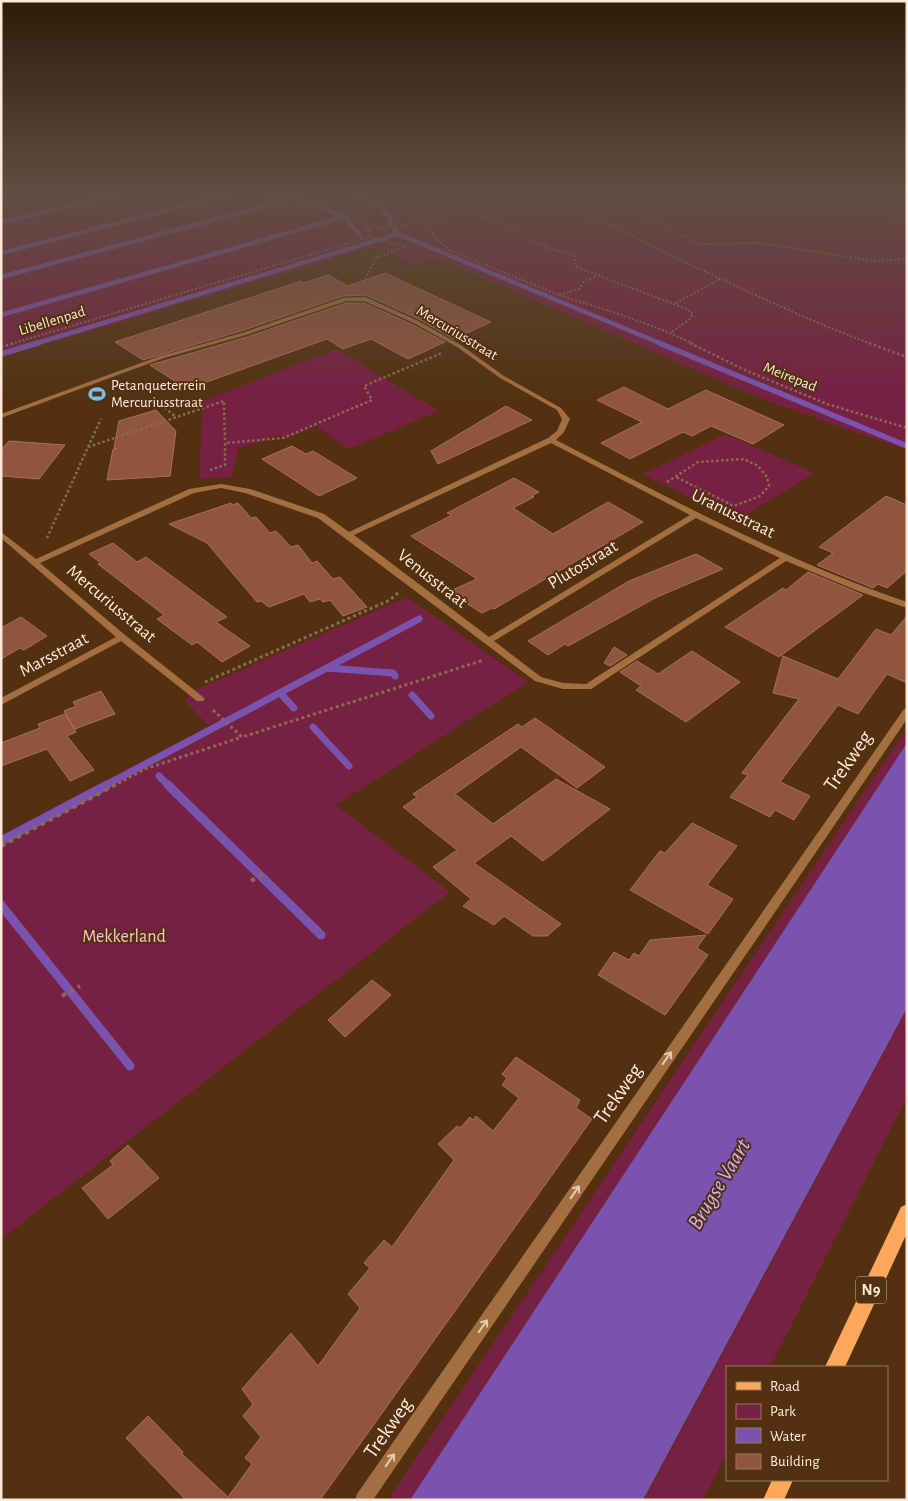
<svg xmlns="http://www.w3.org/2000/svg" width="908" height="1501" font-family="'Alegreya Sans',sans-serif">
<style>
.green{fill:#762042}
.water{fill:#7953ae}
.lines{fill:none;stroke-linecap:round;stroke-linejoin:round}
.stream-far3{stroke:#7953ae;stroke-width:4.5}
.stream-far2{stroke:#7953ae;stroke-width:5.5}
.stream-far1{stroke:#7953ae;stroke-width:7}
.stream{stroke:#7953ae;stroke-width:9}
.building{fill:#8f553f;stroke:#ab6e58}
.path-far3{stroke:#8a6b50;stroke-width:2;stroke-dasharray:2 2;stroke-linecap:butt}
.path-far2{stroke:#8a6b50;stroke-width:2.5;stroke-dasharray:2.5 2.5;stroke-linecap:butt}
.path-far1{stroke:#8a6b50;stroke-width:3;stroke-dasharray:3 3;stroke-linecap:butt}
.path{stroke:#8a6b50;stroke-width:4;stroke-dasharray:4.5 4.5;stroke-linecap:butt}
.street{fill:#a36f41;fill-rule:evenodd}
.primary{fill:#fca75a;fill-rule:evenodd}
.oneway{stroke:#e7cab2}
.labels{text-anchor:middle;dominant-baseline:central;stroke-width:4;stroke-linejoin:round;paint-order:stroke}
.far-street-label{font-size:15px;fill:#fee8d7;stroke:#533110}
.far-poi-label{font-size:15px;fill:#fee8d7;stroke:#533110;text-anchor:start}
.shield{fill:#533110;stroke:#cbb19b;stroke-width:1}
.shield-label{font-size:16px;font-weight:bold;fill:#fee8d7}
.street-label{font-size:18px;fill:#fee8d7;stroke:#533110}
.park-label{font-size:18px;fill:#fac0d0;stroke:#533110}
.near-street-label{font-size:21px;fill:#fee8d7;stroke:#533110}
.near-water-label{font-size:22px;font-style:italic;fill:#cbb1f9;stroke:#533110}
</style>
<rect width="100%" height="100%" fill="#533110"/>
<path class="green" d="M1 191H907V450L770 402 437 258 410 264 379 246 1 357Z
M336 349 439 411 349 449 316 426 286 439 280 435 238 449 232 477 199 479 203 401Z
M725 434 815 473 736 521 643 474Z
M407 597 528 682 336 805 450 892 1 1239V835L209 726 185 701 191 692Z
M907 728V744L411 1500H388Z
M907 1009V1097L770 1367H727V1453L703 1500H644Z"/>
<path class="water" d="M907 743V1008L643 1500H410Z"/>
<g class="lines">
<path class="stream-far3" d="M256 191 320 206 344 217 361 236
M349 191 379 205 391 219 390 224
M1 222 134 191
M398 234 662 344
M1 253 242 191
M1 277 292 199
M1 315 344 217
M34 344 398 234 394 229"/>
<path class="stream-far2" d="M659 343 907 446
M1 354 38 343"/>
<path class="stream-far1" d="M327 668 393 673 395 676
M280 693 294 708
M412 695 431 716
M313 727 349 766
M159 776 169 786
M104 786 419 619"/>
<path class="stream" d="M168 785 321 935
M1 841 107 785
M1 905 130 1066"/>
</g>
<path class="building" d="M385 273 491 322 454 339 417 318 366 295 343 296 241 331 143 360 115 342 301 281 304 283 328 275 348 286Z
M346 303H364L411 324 445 342 408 359 371 339 343 349 327 339 187 389 150 365 247 337Z
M624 387 668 409 706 390 784 425 753 444 711 426 692 436 683 432 630 459 601 443 642 422 597 400Z
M506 406 532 420 438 464 431 451Z
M156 410 176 431 170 476 107 480 113 449H117L114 448 119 421Z
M9 441 65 445 39 479 1 476V450Z
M292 446 306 454 313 451 357 478 319 496 262 459Z
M514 478 539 492 531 496 534 497 513 508 553 534 608 502 643 522 494 609 492 608 482 613 448 592 477 579 411 536 452 515 447 513Z
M886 496 907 505V571L887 588 878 584 873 588 817 565 833 553 819 547Z
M231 503 232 505 238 503 251 518 256 517 270 533 276 531 291 547 298 545 312 563 317 561 333 579 340 577 367 607 343 616 330 600 323 602 320 599 310 602 304 594 269 607 261 601 257 602 207 543 169 524Z
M113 543 137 562 146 557 227 617 216 622 250 646 222 662 197 642 192 645 157 619 164 615 98 564 101 563 89 554Z
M696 554 723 569 657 597 568 646 565 644 548 655 528 641 629 581Z
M808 572 863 595 779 657 725 627 783 588 786 590Z
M907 616V683L887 674 858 714 838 705 780 782 810 796 794 820 775 810 770 817 730 797 748 775 742 773 799 699 773 693 783 656 838 679 876 629 891 635Z
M21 617 47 636 24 650 20 648 1 659V628Z
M614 647 627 655 610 666 604 663Z
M692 651 740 682 686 722 636 690 641 686 620 672 637 661 658 674Z
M101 691 115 714 75 729 64 711 76 706 73 702Z
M65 714 76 732 67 736 94 770 70 781 47 749 1 766V743L40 728 38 724Z
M535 718 605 767 577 788 521 747 455 794 493 824 556 779 610 809 543 861 511 836 474 863 561 924 547 936H533L504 916 494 925 463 906 471 899 433 867 457 850 403 807 417 797 413 794 518 724 522 727Z
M692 823 737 846 707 885 733 899 708 934 630 890 660 851 665 853Z
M706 935 697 948 708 955 665 1015 598 975 614 952 629 960 634 953 639 956 650 940Z
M372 980 391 995 345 1037 328 1020Z
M516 1057 580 1100 576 1108 592 1119 320 1500H186L126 1438 148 1416 183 1452 182 1454 228 1497 252 1464 245 1458 261 1437 243 1416 253 1404 242 1389 291 1333 318 1366 360 1308 348 1294 370 1268 364 1263 384 1240 392 1247 454 1160 438 1144 457 1126 460 1128 470 1117 473 1120 476 1116 493 1131 519 1098 502 1085 507 1078 502 1074Z
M128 1145 159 1178 108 1219 82 1188 113 1165 110 1161Z"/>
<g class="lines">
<path class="path-far3" d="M596 191 700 244 759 243 875 261 907 259
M839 191 907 222
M388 200 430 202 589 191
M349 211 388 200 392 191
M475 214 494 220 550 249 574 255 576 267 687 309 693 314 690 319 670 333
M367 229 394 226 404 227 413 223 432 224
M363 283 376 258 405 247 370 237
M559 295 579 289 584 281 597 276
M676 303 720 279
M11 344 370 237C370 206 296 195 273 191
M693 344 670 333 625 316 559 295 451 251 435 238 432 230 433 219C465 208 555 208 588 217 617 225 643 242 670 255 737 286 803 319 872 344"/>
<path class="path-far2" d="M690 343 747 371 827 404 907 428
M869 343 907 357
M1 347 15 343
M152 406 159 403 176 417
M88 447 101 419
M210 470 225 465V443L283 438 372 400 364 386 442 353
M667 482 698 462 744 459 758 466 767 477 769 486 760 496 734 506 676 477
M47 538 88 447 224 401 225 443"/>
<path class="path-far1" d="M205 682 390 600 398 593
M213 710 242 737 484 660
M113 786 145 769 242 737"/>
<path class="path" d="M1 846 115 785
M251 881 266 871
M62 996 80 986"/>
<path class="street" d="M365 297 416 320 461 345 504 376 561 408 570 419 564 432 556 440C671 499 784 560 907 602V608L858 591 786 561 591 689H563L535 681 318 518 245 493 221 488 194 493 40 563 125 635 203 697 205 699 203 701H197L121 641 1 705V698L116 637 1 538V532L36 559 189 489 221 484 250 489 324 514 349 532 548 438 557 431 562 419 557 410 500 378 457 347 412 322 364 301H346L246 335 164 358 1 418V414L160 356 242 333 343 298ZM551 443 690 515 489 637 354 535ZM696 518 780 558 586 684 563 683 541 677 494 641Z
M907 708V719L373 1500H355L357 1494 904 709Z"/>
<path class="primary" d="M907 1204V1233L845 1367H825L901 1207Z
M772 1480H793L784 1500H763Z"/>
</g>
<defs><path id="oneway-shaft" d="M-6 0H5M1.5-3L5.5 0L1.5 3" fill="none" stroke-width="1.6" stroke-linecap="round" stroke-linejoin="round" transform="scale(1.25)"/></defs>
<g class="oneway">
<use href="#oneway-shaft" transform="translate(667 1058) rotate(-55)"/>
<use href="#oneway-shaft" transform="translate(575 1192) rotate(-55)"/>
<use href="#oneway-shaft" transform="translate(483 1326) rotate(-55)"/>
<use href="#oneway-shaft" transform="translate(390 1460) rotate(-55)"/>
</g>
<linearGradient id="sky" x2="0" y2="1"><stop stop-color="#2e1b09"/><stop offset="0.48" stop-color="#604e42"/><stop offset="1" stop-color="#604e42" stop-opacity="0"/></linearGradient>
<rect width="908" height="401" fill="url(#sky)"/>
<defs>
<g id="stadium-bare" transform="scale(1.35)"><path d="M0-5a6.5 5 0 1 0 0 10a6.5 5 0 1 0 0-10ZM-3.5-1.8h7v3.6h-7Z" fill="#74c0f6" stroke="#533110" stroke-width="2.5" paint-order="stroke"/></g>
</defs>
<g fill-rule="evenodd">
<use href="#stadium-bare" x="97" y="394"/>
</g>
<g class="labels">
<g class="far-street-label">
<text transform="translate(52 321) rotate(-17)">Libellenpad</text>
<text transform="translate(457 333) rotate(31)">Mercuriusstraat</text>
<text transform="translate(790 377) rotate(22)">Meirepad</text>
</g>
<g class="far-poi-label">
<text x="111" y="385">Petanqueterrein<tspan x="111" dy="17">Mercuriusstraat</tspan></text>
</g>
<rect class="shield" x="856" y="1276.5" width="30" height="27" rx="4"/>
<g class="shield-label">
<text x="871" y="1290">N9</text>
</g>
<g class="street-label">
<text transform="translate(733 514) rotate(26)">Uranusstraat</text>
<text transform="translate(583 565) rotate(-31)">Plutostraat</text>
<text transform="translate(432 579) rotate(38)">Venusstraat</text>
<text transform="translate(111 604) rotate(40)">Mercuriusstraat</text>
<text transform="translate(54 655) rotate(-28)">Marsstraat</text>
</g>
<g class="park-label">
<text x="124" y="937">Mekkerland</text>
</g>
<g class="near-street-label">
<text transform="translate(848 761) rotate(-55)">Trekweg</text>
<text transform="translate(618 1094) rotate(-55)">Trekweg</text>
<text transform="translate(388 1428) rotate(-55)">Trekweg</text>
</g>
<g class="near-water-label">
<text transform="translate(719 1184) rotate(-59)">Brugse Vaart</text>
</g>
</g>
<rect width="908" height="1501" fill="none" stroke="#fee8d7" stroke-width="5"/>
<rect x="726" y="1366" width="162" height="115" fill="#533110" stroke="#977a60"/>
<rect x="736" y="1382" width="25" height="8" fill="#fca75a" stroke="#977a60"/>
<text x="770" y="1391" font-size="15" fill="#fee8d7">Road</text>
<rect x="736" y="1404" width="25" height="15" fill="#762042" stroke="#977a60"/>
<text x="770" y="1416" font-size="15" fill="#fee8d7">Park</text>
<rect x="736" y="1428" width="25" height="15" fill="#7953ae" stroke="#977a60"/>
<text x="770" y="1441" font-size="15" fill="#fee8d7">Water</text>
<rect x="736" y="1454" width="25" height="15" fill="#8f553f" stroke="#977a60"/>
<text x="770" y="1466" font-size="15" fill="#fee8d7">Building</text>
</svg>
